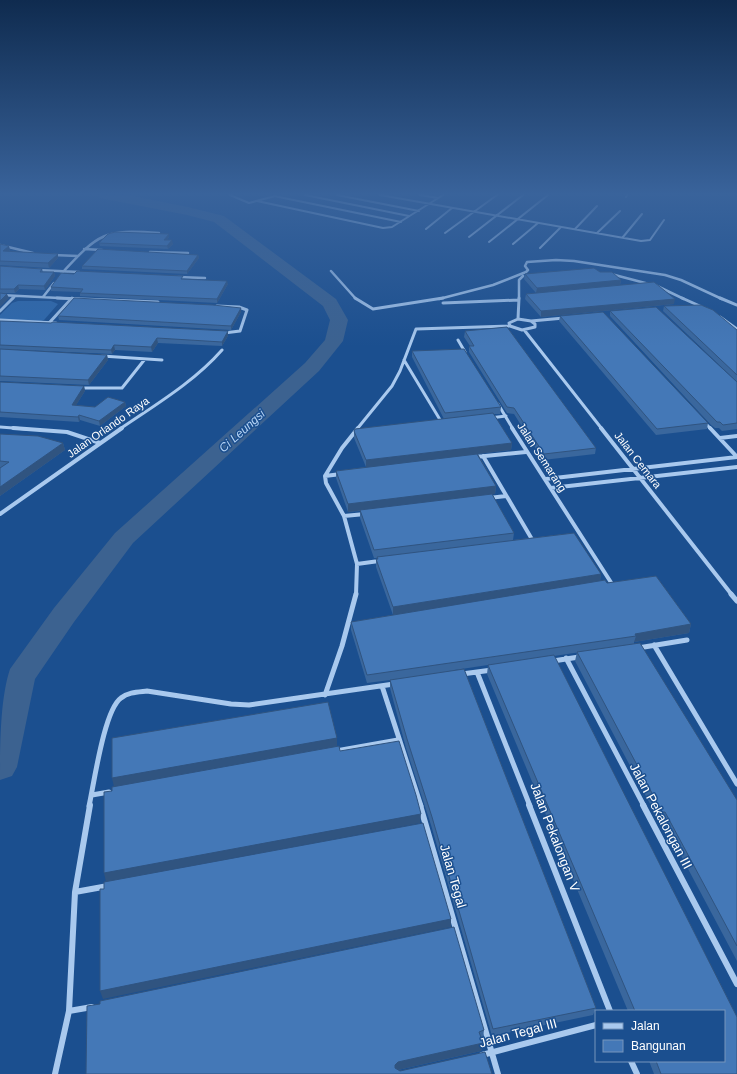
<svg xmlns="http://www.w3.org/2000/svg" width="737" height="1074" font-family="Helvetica,sans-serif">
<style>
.green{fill:#2e69ad}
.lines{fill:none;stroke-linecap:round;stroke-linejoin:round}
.river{fill:#3c6290;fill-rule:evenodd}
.service{stroke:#a9c9ee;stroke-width:2}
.minor-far4{stroke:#a9c9ee;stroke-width:2.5}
.minor-far3{stroke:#a9c9ee;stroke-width:3}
.minor-far2{stroke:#a9c9ee;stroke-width:4}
.minor-far1{stroke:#a9c9ee;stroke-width:5}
.minor{stroke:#a9c9ee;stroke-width:6}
.wall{fill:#3a679d}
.shaded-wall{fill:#305480}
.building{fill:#4478b7;stroke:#305480}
.labels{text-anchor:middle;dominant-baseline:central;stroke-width:3;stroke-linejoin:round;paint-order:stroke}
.street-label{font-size:11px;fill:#fff;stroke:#1b4f8f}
.water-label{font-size:12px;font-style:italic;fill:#b5d3f5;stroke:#1b4f8f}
.near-street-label{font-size:13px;fill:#fff;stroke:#1b4f8f}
</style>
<rect width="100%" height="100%" fill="#1b4f8f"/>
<path class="green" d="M18 301H51L58 304 44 320 38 322 0 320V315L12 303Z"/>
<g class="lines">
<path class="river" d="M99 195H128L188 207 224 216 336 299 348 320 343 341 319 371 133 543 74 622 35 679 17 767 12 776 0 780C0 747 0 699 10 669L54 608 115 533 305 363 325 340 330 320 323 306 214 222 187 215 105 199 100 198Z"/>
<path class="service" d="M230 195 249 203 275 196
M305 195 409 216
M337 195 419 211
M380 195 641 241 650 240 664 220
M420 195 438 198
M274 196 401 222
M626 197 627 195
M257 201 383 228 392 227 443 195
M426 229 452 208
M575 229 597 206
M445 233 497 195
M597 233 620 211
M469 237 523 195
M623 237 642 214
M489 242 548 195
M513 244 538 223
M540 248 561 227"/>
<path class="minor-far4" d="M0 245 33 253
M84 249 102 250
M150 252 188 253
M53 255 78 256
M38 270 79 272
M331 271 356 299
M62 273C99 233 104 229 159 233
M611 274 649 284
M178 277 205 278
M657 286 684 299
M0 295 79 299
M43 297 54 283
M12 299 15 296
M439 299 493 285 526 272 528 270 525 266 527 262 556 260 574 261 665 275 681 280 722 299
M519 299V280L523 276"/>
<path class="minor-far3" d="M57 298 158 302
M355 298 373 309 443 298
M682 298 702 307
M720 298 737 305
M443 303 519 300
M217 306 239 307 247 310 240 331 224 333
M0 311 13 298
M720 317 737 329
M518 319 519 298
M518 319 531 321 535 324V327L522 330 510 326 509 323Z
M0 320 56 323
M531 321 564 318
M49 323 72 298
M525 331 602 429
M458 340 465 352
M102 356 162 360
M404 360 442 423
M80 388H122L145 359
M498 404 513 429
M490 418 506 416
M705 423 711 429
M0 427 26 429
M120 429C155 405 194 382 222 350
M357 429 392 386 400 371 416 329 510 326"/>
<path class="minor-far2" d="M13 428 67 432 100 443
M512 428 612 584
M601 428 732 595
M710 428 737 457
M720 438 737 436
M483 456 533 541
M475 457 526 452
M325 476 341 474
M546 479 737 457
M551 488 737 467
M489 498 506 496
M0 514 122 428
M344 516 365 514
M357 564 379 561
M356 595 357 564 344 516 326 483 325 476 342 448 358 428"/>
<path class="minor-far1" d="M731 594 737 601
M654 645 737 784
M638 648 687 640
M566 658 644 806
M553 661 579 657
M477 672 530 806
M462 674 492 670
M382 686 421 806
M325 695 342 646 356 594
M336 751 398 740
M92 795 109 792
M89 806C94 784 104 710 121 698 128 692 138 692 147 691L231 704 249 705 394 684"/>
<path class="minor" d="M420 805 498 1074
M529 805 610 1011
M643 805 737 984
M75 892 108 886
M69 1011 92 1007
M482 1055 596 1025
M631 1061 637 1074
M55 1074 69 1011 75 892 90 805"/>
</g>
<path class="wall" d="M169 234V237L167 240 173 244 168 249 100 246 99 243Z
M0 244 10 250 9 251 58 258 49 268 0 265Z
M198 255 199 258 187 274 82 269V266Z
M0 266 42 269 43 272H54L55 276 45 290 19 289 15 293H0Z
M600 272 621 280 620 285 674 304 541 317 525 299 526 294 536 293 524 279 525 274Z
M184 279 228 284 217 303 80 296V292L51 291V287Z
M664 306 737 330V382L663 311Z
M610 311 737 382V429L722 431 719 428H715L711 425 610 316Z
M241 312 231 330 59 320 58 316Z
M560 316 708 423 707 429 656 435 559 321Z
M0 321 228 336 222 346 158 343 152 352 115 350 112 354 0 349Z
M465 331 596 448 595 454 543 460 514 414 507 413 469 352V346H470L464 337Z
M0 349 107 355 108 360 89 385 0 381Z
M464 349 501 407 500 414H493L512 443 511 450 478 454 496 486 495 494H492L514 533 513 540 574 533 601 574 600 581 605 580 607 583 656 576 691 624 689 633 634 642V644L554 656 737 1017V1074H654L649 1061H724V1011H628L487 674 488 665 448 671 464 669 596 1008 593 1015 492 1036 431 825 406 748 390 688V680L367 683 351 630V622L458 604 393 615 376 567V559H377V558H374L360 518V511L348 512 336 478V471L366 467 354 438V431L355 429 444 419 412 357V351Z
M0 382 84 386 85 391 76 405 95 407 125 402 126 406 100 426 80 420 79 422 0 417Z
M0 434 63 443 65 450 0 496Z
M577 652 737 800V961L662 820 659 821 575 661Z
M484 1030 483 1038 481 1039 483 1043 481 1051 398 1070 400 1071 86 1074Z"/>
<path class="shaded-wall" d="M169 234V237L165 243 164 240Z
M172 240 173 244 168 249 167 246Z
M9 246 10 250 4 255 3 251Z
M58 254V258L49 268 48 263Z
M198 255 199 258 187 274V271Z
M54 272 55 276 45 290 44 286Z
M621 280 620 285 536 293 537 288Z
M227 281 228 284 217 303V299Z
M18 285 19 289 15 293 14 289Z
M7 294 9 298 0 307V301Z
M675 299 674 304 541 317V311Z
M241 308V312L231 330V326Z
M228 331V336L222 346V342Z
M157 338 158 343 152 352 151 347Z
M114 345 115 350 112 354 111 350Z
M107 355 108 360 89 385 88 380Z
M84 386 85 391 73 410 72 405Z
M125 402 126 406 100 426 99 421Z
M79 415 80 420 79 422 78 417Z
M63 443 65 450 0 496V487Z
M512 443 511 450 366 468V460Z
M496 486 495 494 348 512V504Z
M601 574 600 582 393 615V607Z
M691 624 689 633 634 642 636 636 635 634Z
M337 738V747L114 787 112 778Z
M421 814 420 823 106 882 104 873Z
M451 919V927L103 999 100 991Z
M483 1043 481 1051 398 1070 395 1072V1065L398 1062Z"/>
<path class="building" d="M115 232 169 234 164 240H172L167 246 99 243 108 234Z
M0 244 9 246 3 251 58 254 48 263 0 261Z
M98 249 198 255 187 271 82 266Z
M0 266 42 269 40 272H54L44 286 18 285 14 289H0Z
M594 268 600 272H612L621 280 537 288 525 274Z
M77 271 183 276 181 279 227 281 217 299 80 293 83 289 51 287 61 273 74 274Z
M654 282 675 299 541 311 526 294Z
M0 293 7 294 0 301Z
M74 298 213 305 241 308 231 326 58 316Z
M701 305 713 310 737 330V375L664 306Z
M656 307 737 382V423L723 425 720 422H717L610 311Z
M603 312 708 423 657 429 560 316Z
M0 321 51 323 53 322 228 331 222 342 157 338 151 347 114 345 111 350 0 345Z
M507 327 596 448 544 454 514 408 507 407 469 346H474L465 331Z
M0 349 107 355 88 380 0 376Z
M464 349 501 407 445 413 412 351Z
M0 382 84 386 72 405 95 407 108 397 125 402 99 421 79 415 78 417 0 412Z
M493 413 512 443 366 460 354 431 355 429Z
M0 434 38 436 63 443 0 487V468L9 462 0 461Z
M477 454 496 486 348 504 336 471Z
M492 494 514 533 374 550 360 510Z
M574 533 601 574 393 607 376 559H378L377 557Z
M656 576 691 624 635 634 636 636 367 675 351 622 605 580 607 583Z
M640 643 737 800V946L665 812H662L577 652Z
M554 655 737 1017V1074H661L656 1061H724V1011H635L488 665Z
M464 669 596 1008 493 1029 432 817 407 739 390 680Z
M328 702 337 738 112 778V738Z
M399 741 416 795 421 814 104 873V792L112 791V787L339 746 340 751Z
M423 823 451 919 100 991V889H104V882Z
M454 927 484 1030 479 1032 483 1043 398 1062 395 1065V1068L400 1071 485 1052 492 1074H86L87 1006 100 1004V1001Z"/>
<linearGradient id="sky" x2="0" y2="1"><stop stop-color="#0f2b4f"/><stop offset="0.56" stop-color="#39639b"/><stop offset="1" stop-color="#39639b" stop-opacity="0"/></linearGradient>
<rect width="737" height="346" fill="url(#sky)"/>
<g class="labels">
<g class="street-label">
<text transform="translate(108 427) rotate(-35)">Jalan Orlando Raya</text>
<text transform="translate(542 457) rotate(57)">Jalan Semarang</text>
<text transform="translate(638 460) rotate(52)">Jalan Cemara</text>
</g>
<g class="water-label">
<text transform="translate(242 431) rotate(-42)">Ci Leungsi</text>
</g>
<g class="near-street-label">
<text transform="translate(661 816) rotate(62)">Jalan Pekalongan III</text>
<text transform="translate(555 837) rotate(69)">Jalan Pekalongan V</text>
<text transform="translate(453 876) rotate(74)">Jalan Tegal</text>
<text transform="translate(518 1033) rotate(-15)">Jalan Tegal III</text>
</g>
</g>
<rect x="595" y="1010" width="130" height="52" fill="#1b4f8f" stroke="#7695bc"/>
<rect x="603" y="1023" width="20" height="6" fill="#a9c9ee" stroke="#7695bc"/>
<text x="631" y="1030" font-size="12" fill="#ffffff">Jalan</text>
<rect x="603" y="1040" width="20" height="12" fill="#4478b7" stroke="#7695bc"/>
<text x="631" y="1050" font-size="12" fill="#ffffff">Bangunan</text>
</svg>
